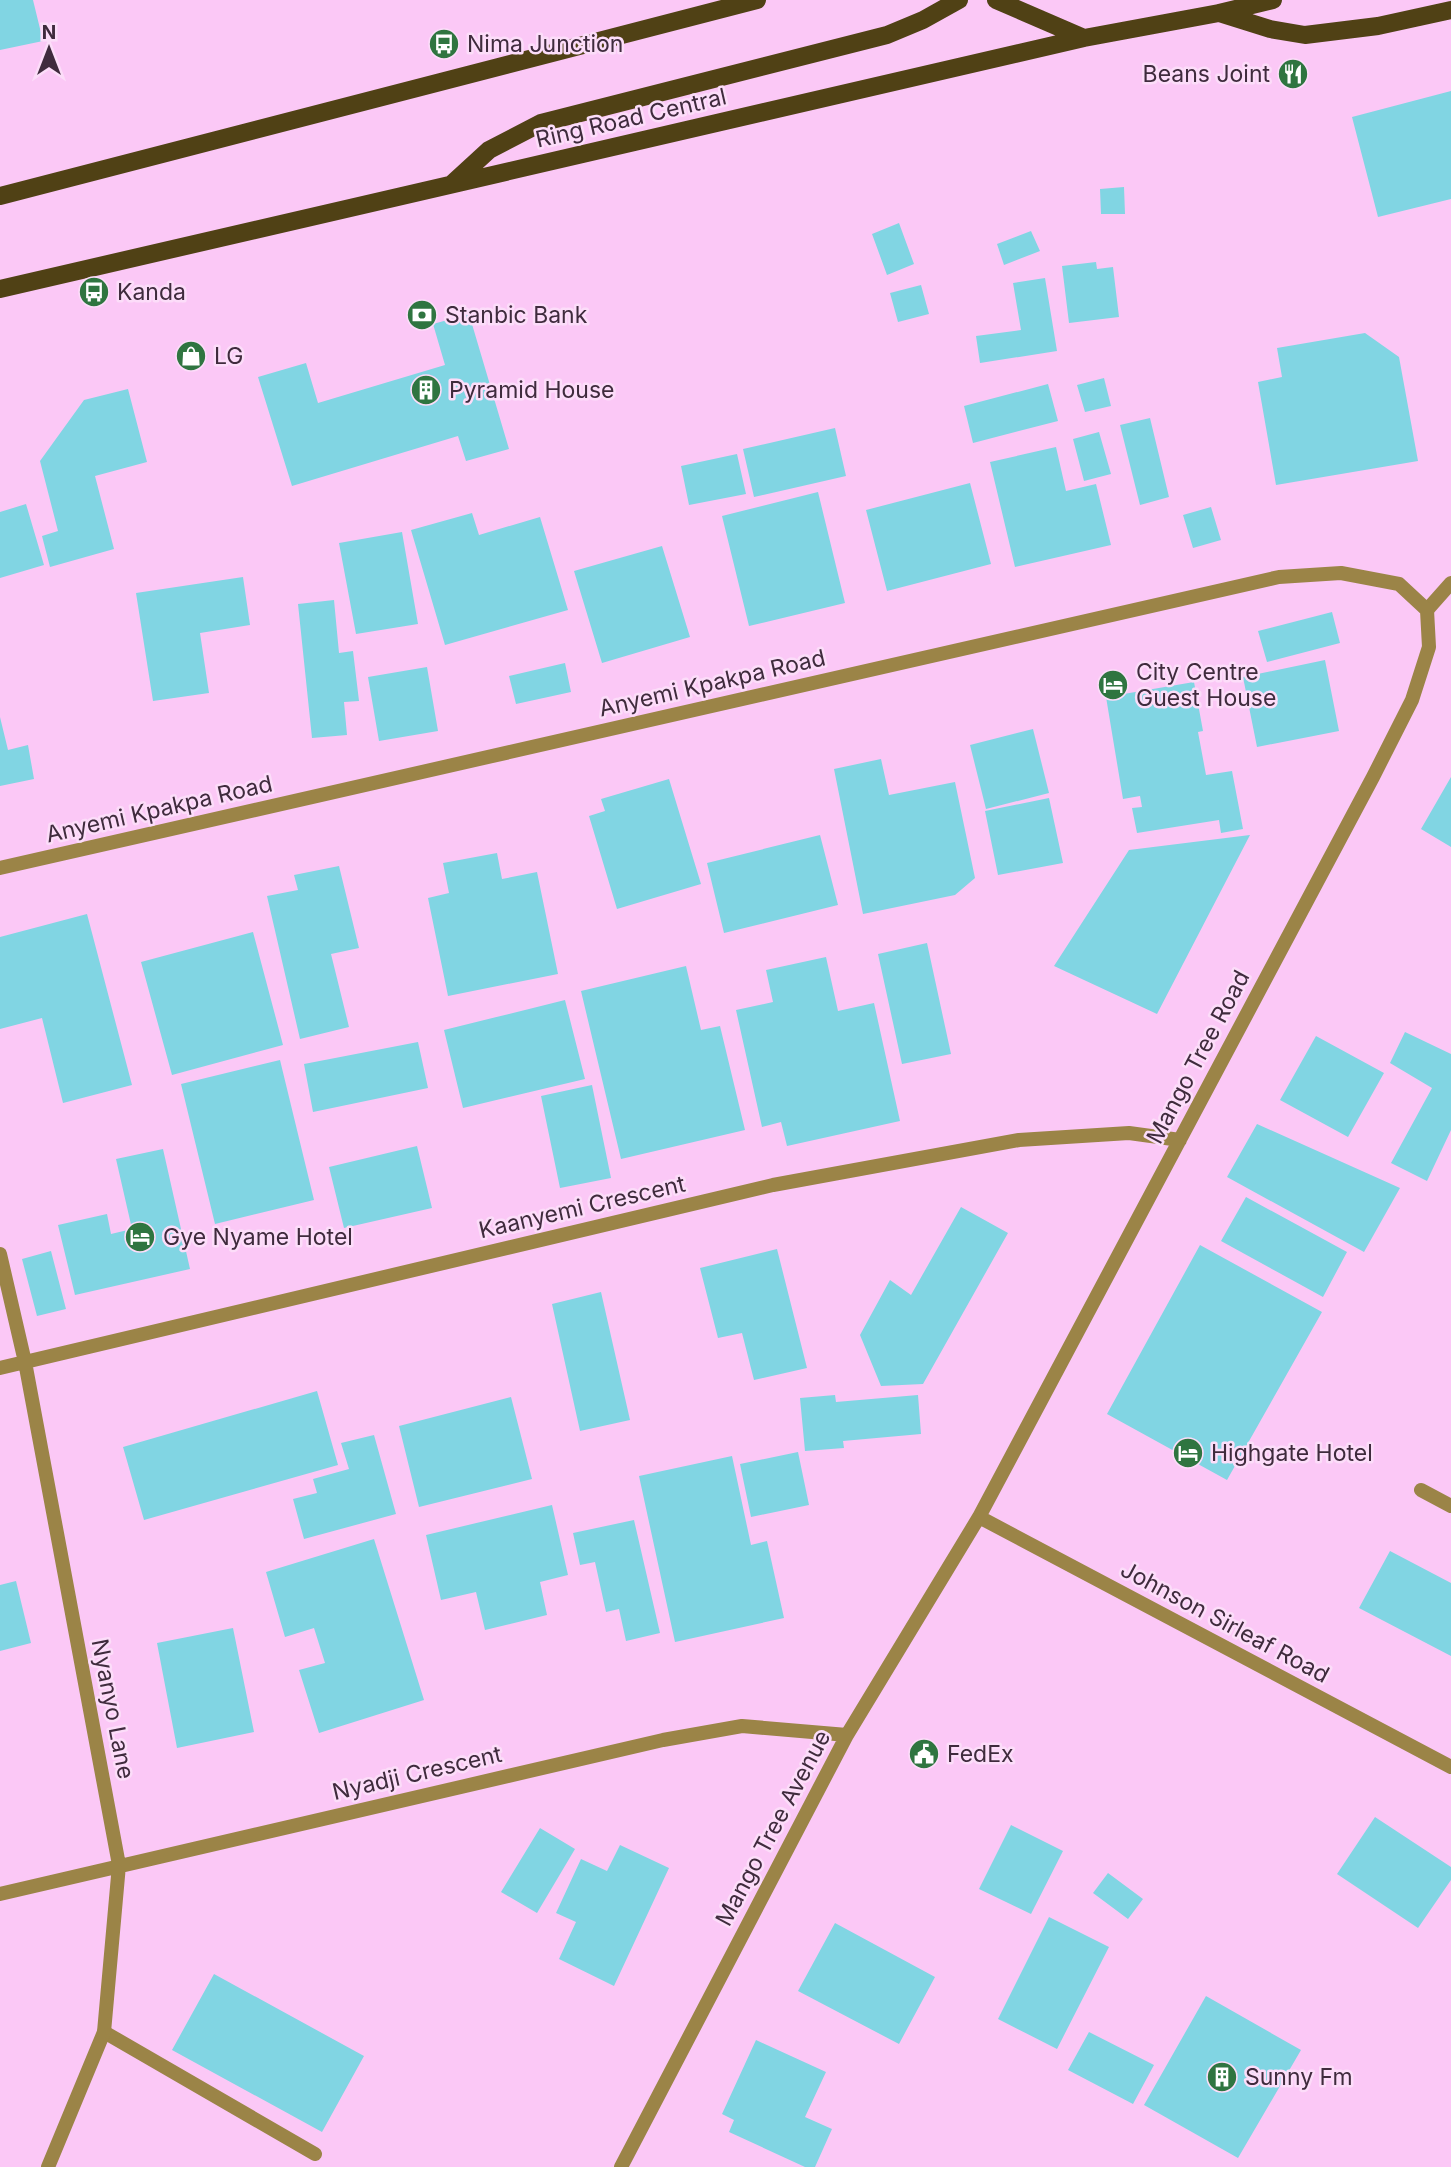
<svg xmlns="http://www.w3.org/2000/svg" width="1451" height="2167" font-family="Inter,sans-serif">
<style>
.building{fill:#81d5e3}
.lines{fill:none;stroke-linecap:round;stroke-linejoin:round}
.service{stroke:#9b8447;stroke-width:14}
.minor{stroke:#9b8447;stroke-width:14}
.primary{stroke:#504115;stroke-width:18}
.labels{text-anchor:middle;dominant-baseline:central;stroke-width:5;stroke-linejoin:round;paint-order:stroke}
.poi-label{font-size:23px;fill:#3f2b3d;stroke:#fcddf9;text-anchor:start}
.street-label{font-size:23px;fill:#3f2b3d;stroke:#fcddf9}
</style>
<rect width="100%" height="100%" fill="#fbc8f6"/>
<path class="building" d="M0 0H33L43 41 0 50Z
M1451 91V199L1378 217 1352 117Z
M1124 187 1125 214H1101L1100 189Z
M899 223 914 264 887 275 872 234Z
M1031 231 1040 251 1004 265 997 244Z
M1096 262 1097 269 1113 267 1119 317 1069 323 1062 266Z
M1045 278 1057 351 980 363 976 336 1021 330 1013 283Z
M921 285 929 314 898 322 890 293Z
M469 314 509 449 466 461 458 436 292 486 258 377 306 363 318 403 445 365 433 324Z
M1365 333 1399 357 1418 461 1276 485 1258 382 1282 377 1277 348Z
M1104 378 1111 406 1085 412 1077 385Z
M1048 384 1058 421 973 443 964 406Z
M128 389 147 462 95 476 114 549 50 567 42 536 58 531 40 461 84 400Z
M1150 418 1169 497 1140 505 1120 425Z
M835 428 846 476 754 497 743 449Z
M1099 432 1111 474 1084 481 1073 439Z
M1056 447 1066 491 1096 484 1111 545 1015 567 990 462Z
M737 454 746 494 689 505 681 466Z
M970 483 991 564 887 591 866 510Z
M818 492 845 603 749 626 722 516Z
M26 504 44 565 0 578V512Z
M1211 507 1221 540 1193 548 1183 515Z
M472 513 479 535 540 517 568 610 445 645 411 530Z
M402 532 418 624 356 634 339 543Z
M662 546 690 637 602 663 574 571Z
M243 577 250 625 200 633 209 693 153 701 136 593Z
M334 600 339 653 353 651 359 701 344 702 347 735 312 738 298 604Z
M1332 612 1340 643 1267 662 1258 631Z
M1325 660 1339 731 1257 747 1243 677Z
M565 663 571 692 516 704 509 676Z
M427 667 438 731 379 741 368 677Z
M1194 682 1203 731 1198 732 1206 775 1232 771 1243 829 1221 833 1219 820 1137 833 1132 808 1142 807 1140 796 1123 799 1106 697Z
M0 717 8 750 28 745 34 779 0 786Z
M1033 729 1049 793 986 809 970 745Z
M881 759 889 795 955 782 975 878 955 895 863 914 834 769Z
M1451 777V847L1421 829Z
M669 779 701 884 617 909 589 816 605 811 601 799Z
M1049 798 1063 863 998 875 985 811Z
M820 835 838 905 724 933 707 863Z
M1250 835 1157 1014 1054 966 1129 850Z
M497 853 502 879 537 872 558 974 448 996 428 898 449 893 443 863Z
M339 866 359 948 331 954 349 1027 300 1039 267 896 298 890 294 875Z
M87 914 132 1085 63 1103 42 1018 0 1029V937Z
M253 932 283 1045 172 1075 141 962Z
M927 943 951 1054 902 1064 878 954Z
M826 957 838 1011 874 1003 900 1121 787 1146 781 1122 762 1127 736 1010 773 1002 766 970Z
M686 966 701 1030 720 1026 745 1130 621 1159 581 991Z
M565 1000 585 1079 463 1108 444 1030Z
M1405 1032 1451 1054V1130L1427 1181 1391 1163 1432 1088 1390 1063Z
M1316 1036 1384 1073 1348 1137 1280 1100Z
M418 1042 428 1088 313 1112 304 1064Z
M280 1060 314 1200 215 1224 181 1084Z
M592 1085 611 1178 560 1188 541 1096Z
M1257 1124 1400 1188 1364 1252 1227 1177Z
M417 1146 432 1208 344 1228 329 1167Z
M163 1149 190 1269 75 1295 58 1225 107 1214 111 1234 132 1229 116 1159Z
M1246 1197 1347 1252 1323 1297 1221 1241Z
M961 1207 1008 1233 923 1384 881 1386 860 1335 890 1280 911 1295Z
M1200 1245 1322 1312 1227 1480 1107 1414Z
M777 1249 807 1368 754 1380 742 1333 718 1338 700 1268Z
M51 1251 66 1309 37 1316 22 1259Z
M601 1292 630 1420 580 1431 552 1304Z
M317 1391 338 1465 144 1520 123 1447Z
M835 1395 836 1402 918 1395 921 1434 843 1441 844 1448 805 1451 800 1398Z
M511 1397 532 1479 419 1507 399 1426Z
M374 1435 396 1514 304 1539 293 1499 317 1493 313 1479 349 1469 341 1443Z
M798 1452 809 1505 751 1517 740 1464Z
M732 1456 751 1545 767 1541 784 1618 675 1642 639 1476Z
M552 1505 568 1575 540 1582 547 1615 485 1630 476 1592 441 1600 426 1535Z
M634 1520 660 1633 626 1641 619 1609 606 1612 595 1562 580 1565 573 1533Z
M374 1539 424 1700 319 1733 299 1670 325 1663 314 1628 285 1637 266 1572Z
M1390 1551 1451 1583V1656L1359 1608Z
M16 1581 31 1643 0 1651V1585Z
M233 1628 254 1732 177 1748 157 1643Z
M1375 1817 1451 1867V1880L1418 1928 1337 1874Z
M1011 1825 1063 1851 1031 1914 979 1889Z
M540 1828 575 1849 537 1913 501 1892Z
M620 1845 669 1868 614 1986 559 1959 576 1922 556 1913 581 1859 607 1871Z
M1108 1873 1143 1899 1128 1919 1093 1893Z
M1049 1917 1109 1947 1057 2049 998 2019Z
M835 1923 935 1977 899 2044 798 1991Z
M214 1974 364 2056 322 2132 172 2050Z
M1206 1996 1301 2050 1238 2158 1144 2105Z
M1089 2032 1154 2065 1133 2104 1068 2070Z
M756 2040 826 2072 805 2117 832 2129 815 2167H805L729 2132 734 2120 722 2114Z"/>
<g class="lines">
<path class="service" d="M1427 610 1451 583
M1421 1490 1451 1506
M104 2032 315 2154"/>
<path class="minor" d="M0 868 1279 577 1341 573 1399 584 1427 610 1429 647 1412 700 1373 777 979 1517 847 1735 621 2167
M0 1254 25 1362 119 1865 104 2032 48 2167
M0 1368 773 1185 1019 1140 1129 1133 1180 1140
M979 1517 1451 1767
M0 1894 663 1740 742 1726 847 1735"/>
<path class="primary" d="M996 0 1084 38
M1219 13 1270 29 1305 35 1378 26 1451 10
M453 183 489 150 541 123 887 35 923 20 959 0
M0 196 757 0
M0 289 1084 38 1219 13 1273 0"/>
</g>
<defs>
<g id="bus-disc" transform="scale(1.575)"><circle r="9.5" fill="#2f7540" stroke="#fcddf9"/><path d="M-5-6H5V4H4V6H2V4H-2V6H-4V4H-5ZM-3.5-4V0h7V-4ZM-3.5 1.2v1.5H-2V1.2ZM2 1.2v1.5H3.5V1.2Z" fill="#fff"/></g>
<g id="restaurant-disc" transform="scale(1.575)"><circle r="9.5" fill="#2f7540" stroke="#fcddf9"/><path d="M-5-6h1v4h1v-4h1v4h1v-4h1v5L-1.5 .5V6h-2V.5L-5-1ZM5-6V6H3V1.5H1.5Q1.5-4 5-6Z" fill="#fff"/></g>
<g id="bank-disc" transform="scale(1.575)"><circle r="9.5" fill="#2f7540" stroke="#fcddf9"/><path d="M-6-4H6V4H-6ZM0-2.3a2.3 2.3 0 1 0 0 4.6a2.3 2.3 0 1 0 0-4.6Z" fill="#fff"/></g>
<g id="shop-disc" transform="scale(1.575)"><circle r="9.5" fill="#2f7540" stroke="#fcddf9"/><path d="M-5-2.5h2.3a2.7 3.5 0 0 1 5.4 0H5L5.5 6h-11ZM-1.5-2.5h3a1.5 2.3 0 0 0-3 0Z" fill="#fff"/></g>
<g id="building-disc" transform="scale(1.575)"><circle r="9.5" fill="#2f7540" stroke="#fcddf9"/><path d="M-4-6H4V6H1V3H-1V6H-4ZM-2.5-4.3h1.7v1.8h-1.7ZM.8-4.3h1.7v1.8H.8ZM-2.5-1h1.7V.8h-1.7ZM.8-1h1.7V.8H.8Z" fill="#fff"/></g>
<g id="hotel-disc" transform="scale(1.575)"><circle r="9.5" fill="#2f7540" stroke="#fcddf9"/><path d="M-6-4.5h1.5V1H6V5H4.5V3h-9V5H-6ZM-4 0a1.8 1.8 0 1 1 3.6 0ZM.5 0V-2.5h3Q6-2.5 6 0Z" fill="#fff"/></g>
<g id="civic-disc" transform="scale(1.575)"><circle r="9.5" fill="#2f7540" stroke="#fcddf9"/><path d="M-.6-6.5H3V-4.5H.6V-3L4-1V1h2V6H-6V1h2V-1L-.6-3ZM-1.2 2.5V6h2.4V2.5Z" fill="#fff"/></g>
</defs>
<g fill-rule="evenodd">
<use href="#bus-disc" x="444" y="44"/>
<use href="#restaurant-disc" x="1293" y="74"/>
<use href="#bus-disc" x="94" y="292"/>
<use href="#bank-disc" x="422" y="315"/>
<use href="#shop-disc" x="191" y="356"/>
<use href="#building-disc" x="426" y="390"/>
<use href="#hotel-disc" x="1113" y="685"/>
<use href="#hotel-disc" x="140" y="1237"/>
<use href="#hotel-disc" x="1188" y="1453"/>
<use href="#civic-disc" x="924" y="1754"/>
<use href="#building-disc" x="1222" y="2077"/>
</g>
<g class="labels">
<g class="poi-label">
<text x="467" y="44">Nima Junction</text>
<text x="1270" y="74" text-anchor="end">Beans Joint</text>
<text x="117" y="292">Kanda</text>
<text x="445" y="315">Stanbic Bank</text>
<text x="214" y="356">LG</text>
<text x="449" y="390">Pyramid House</text>
<text x="1136" y="672">City Centre<tspan x="1136" dy="26">Guest House</tspan></text>
<text x="163" y="1237">Gye Nyame Hotel</text>
<text x="1211" y="1453">Highgate Hotel</text>
<text x="947" y="1754">FedEx</text>
<text x="1245" y="2077">Sunny Fm</text>
</g>
<g class="street-label">
<text transform="translate(631 118) rotate(-13)">Ring Road Central</text>
<text transform="translate(712 683) rotate(-13)">Anyemi Kpakpa Road</text>
<text transform="translate(159 809) rotate(-13)">Anyemi Kpakpa Road</text>
<text transform="translate(1198 1057) rotate(-62)">Mango Tree Road</text>
<text transform="translate(582 1207) rotate(-13)">Kaanyemi Crescent</text>
<text transform="translate(1225 1622) rotate(28)">Johnson Sirleaf Road</text>
<text transform="translate(113 1709) rotate(79)">Nyanyo Lane</text>
<text transform="translate(417 1773) rotate(-13)">Nyadji Crescent</text>
<text transform="translate(773 1828) rotate(-62)">Mango Tree Avenue</text>
</g>
</g>
<g transform="translate(49 49)" stroke="#fcddf9" stroke-width="5" paint-order="stroke">
<path d="M0-5L12 26L0 18L-12 26Z" fill="#3f2b3d"/>
<text y="-10" font-size="19" font-weight="bold" text-anchor="middle" fill="#3f2b3d">N</text>
</g>
</svg>
